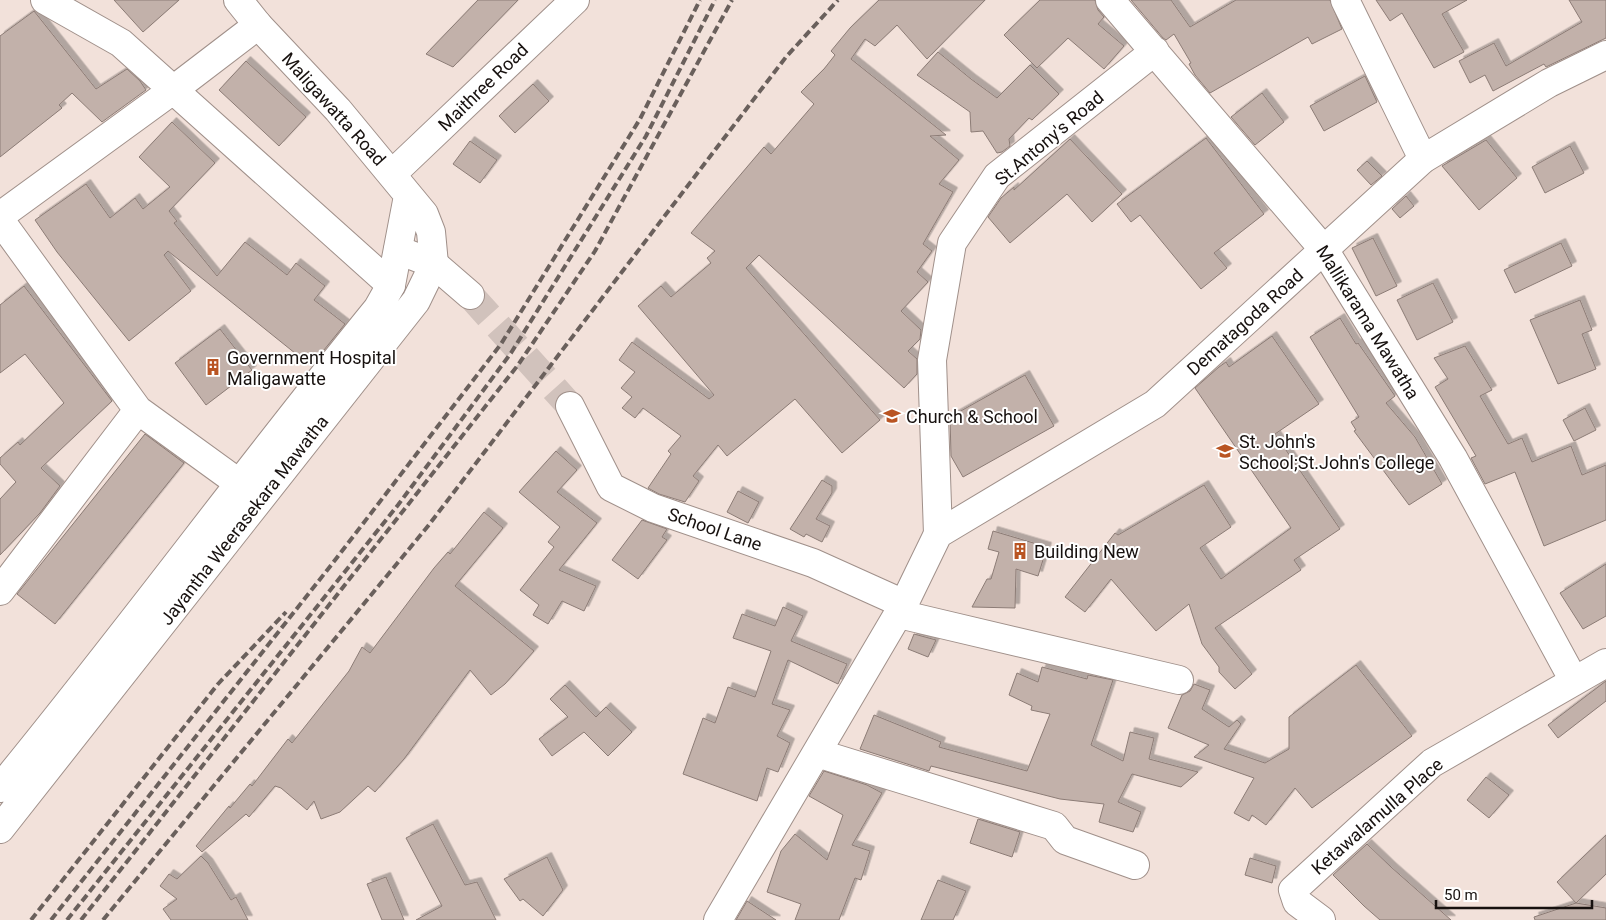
<svg xmlns="http://www.w3.org/2000/svg" width="1606" height="920" font-family="Roboto,sans-serif">
<style>
.building{fill:#c2b1aa;stroke:#8c7c76;filter:url(#shadow)}
.lines{fill:none;stroke-linecap:round;stroke-linejoin:round}
.minor-tunnel{stroke:#d1c2bc;stroke-width:28;stroke-dasharray:28 14;stroke-linecap:butt}
.minor-casing{stroke:#a0908a;stroke-width:30}
.major-casing{stroke:#a0908a;stroke-width:30}
.minor{stroke:#fff;stroke-width:28}
.major{stroke:#fff;stroke-width:28}
.rail{stroke:#6a605c;stroke-width:4;stroke-dasharray:8 4;stroke-linecap:butt}
.labels{text-anchor:middle;dominant-baseline:central;stroke-width:4;stroke-linejoin:round;paint-order:stroke}
.street-label{font-size:18px;fill:#17110f;stroke:#fff}
.poi-label{font-size:18px;fill:#17110f;stroke:#fff;text-anchor:start}
</style>
<defs>
<filter id="shadow"><feDropShadow dx="4.5" dy="-4.5" stdDeviation="0" flood-color="#0004"/></filter>
</defs>
<rect width="100%" height="100%" fill="#f2e1da"/>
<path class="building" d="M114 0H179L143 32Z
M478 0H518L453 67 426 54Z
M879 0H985L927 59 897 25 875 46 865 39 851 59 946 135 930 136 959 160 939 184 953 192 923 244 932 251 917 272 928 282 901 311 921 330 920 339 908 351 917 359V374L904 388 759 255 746 268 880 420 842 453 795 399 727 456 718 445 693 476 699 481 685 502 659 494 648 488 671 454 668 451 681 436 643 408 635 418 622 408 632 397 621 388 635 372 619 360 632 342 709 399 714 395 638 306 661 286 671 297 711 263 707 258 715 251 691 233 764 147 771 154 814 104 801 92 824 69 835 55 831 51 850 28Z
M1040 0H1095L1098 10 1104 17 1098 24 1124 46 1104 69 1068 38 1037 68 1004 35Z
M1131 0H1171L1190 27 1236 0H1330L1342 29 1312 44 1308 37 1210 93 1195 75 1189 64 1191 63 1174 34 1166 40 1163 38Z
M1376 0H1467L1442 14 1464 52 1434 68 1402 13 1390 21Z
M1569 0H1606V38L1546 67 1544 64 1493 91 1485 75 1470 83 1459 61 1494 43 1506 66 1582 22Z
M34 11 96 89 127 69 140 81 146 90 102 122 72 93 59 105 62 108 0 157V36Z
M938 52 971 79 997 98 1030 65 1059 94 1032 120 1029 118 1009 139 1010 146 1002 152 997 153 983 131 971 132 970 112 917 75Z
M246 61 306 117 279 146 219 90Z
M1365 76 1377 102 1324 131 1310 106Z
M533 84 549 101 515 133 499 116Z
M1262 93 1284 122 1255 145 1231 117Z
M172 122 215 163 169 211 177 221 174 223 217 276 245 242 287 275 296 263 325 286 314 300 345 324 311 366 168 251 164 255 191 291 129 341 57 252 35 220 86 184 110 218 135 198 143 209 170 187 139 157Z
M1206 138 1264 214 1214 253 1227 268 1201 289 1140 215 1131 222 1117 204Z
M1070 139 1122 194 1092 222 1067 194 1010 243 988 217 1001 198 1014 187V190Z
M1486 140 1517 178 1479 210 1442 166Z
M470 141 497 160 480 183 453 164Z
M1570 146 1584 173 1545 193 1532 167Z
M1367 161 1382 176 1371 185 1357 170Z
M1406 196 1414 206 1400 218 1392 209Z
M1373 238 1397 286 1376 296 1352 248Z
M1561 243 1572 266 1515 293 1504 270Z
M1433 283 1453 322 1417 340 1397 300Z
M24 286 112 401 41 468 60 486 40 513 0 555V499L16 482 0 464V458L18 442 20 445 64 403 25 354 0 373V305Z
M1580 300 1592 330 1582 334 1596 369 1558 384 1530 320Z
M1340 318 1356 344 1358 343 1395 396 1386 403 1415 437 1442 484 1409 505 1354 431 1356 430 1351 422 1359 417 1310 337Z
M220 329 252 370 206 405 175 363Z
M1272 336 1319 404 1275 434 1340 529 1294 560 1301 570 1215 628 1252 674 1235 689 1219 672V667L1202 644 1189 604 1156 631 1111 579 1085 612 1065 597 1115 533 1118 535 1204 485 1231 527 1200 548 1221 579 1291 528 1195 388 1219 367 1226 362 1229 367Z
M1465 346 1492 390 1480 396 1508 444 1522 438 1532 462 1571 446 1582 475 1606 465V520L1544 546 1515 472 1485 484 1471 458 1476 456 1435 387 1448 379 1434 358Z
M1025 375 1054 426 963 477 951 456 950 417Z
M1585 408 1596 430 1574 441 1563 420Z
M145 434 184 463 55 624 17 594Z
M556 451 577 470 557 492 597 523 559 570 596 586 584 611 562 601 548 624 533 615 539 605 520 590 554 547 548 542 560 527 519 492Z
M822 480 832 486V493L816 519 830 526 822 542 806 534 804 537 790 529Z
M738 491 759 502 748 523 727 512Z
M484 512 503 528 455 586 534 651 505 684 491 695 470 670 404 759 375 792 368 786 340 812 321 819 314 801 307 810 281 788 275 786 249 817 246 814 202 852 196 846 229 806 230 808 250 784 252 786 288 739 292 743 349 671 362 647 370 653 434 568 448 552 450 554Z
M642 520 667 529 662 537 667 540 638 579 612 560Z
M993 531 1047 547 1038 576 1016 569 1015 608 972 607 987 579H991L999 552 988 549Z
M1606 564V616L1583 629 1560 593Z
M783 607 803 616 791 641 847 664 838 684 788 660 772 704 790 710 777 736 790 743 778 772 767 768 757 801 683 774 703 718 715 723 728 687 755 697 771 651 733 638 742 614 775 626Z
M914 634 936 640 928 657 908 649Z
M1356 665 1412 736 1312 808 1295 788 1266 825 1252 815 1249 821 1234 813 1254 778 1194 757 1209 745 1168 728 1182 695 1190 691 1194 684 1210 690 1202 709 1229 727 1237 720 1241 724 1224 749 1265 763 1289 749V717Z
M1042 667 1087 679 1088 675 1113 680 1091 745 1123 761 1130 732 1154 738 1149 759 1198 772 1181 787 1132 774 1118 802 1141 812 1133 832 1099 822 1104 804 1060 799 931 766 929 771 860 749 874 715 941 742 939 747 1027 771 1050 714 1031 710 1032 706 1009 695 1017 673 1038 682Z
M1606 681V701L1558 738 1548 725Z
M565 685 596 717 606 707 632 732 608 756 584 732 552 756 539 739 568 717 550 699Z
M824 771 867 785 882 793 852 845 870 851 861 880 855 878 839 920H795L801 904 767 892 781 851 795 834 827 860 843 815 809 796Z
M1486 777 1509 795 1489 818 1467 800Z
M978 819 1020 832 1012 857 970 843Z
M433 824 465 885 477 882 496 920H416L442 906 406 838Z
M1606 835V874L1576 903 1557 882Z
M1367 844 1391 867 1451 920H1380L1364 906 1333 875Z
M201 856 208 863 231 900 236 897 248 920H171L163 909 177 899 160 886 169 874 177 879Z
M547 857 563 890 543 916 523 899 520 901 504 879Z
M1250 858 1276 866 1272 883 1245 875Z
M386 877 404 920H382L367 884Z
M938 880 966 891 953 920H921Z
M747 901 776 920H736Z
M1576 903 1606 908V920H1535L1534 917Z"/>
<g class="lines">
<path class="minor-tunnel" d="M470 295 570 406"/>
<g class="minor-casing">
<path id="minor" d="M45 0 121 43 391 285
M1110 0 1325 251 1453 458 1574 681
M1345 0 1423 159
M392 174 575 0
M0 216 173 90 258 25
M0 220 138 410 258 497
M398 250 434 264 470 295
M570 406 611 487 653 508 813 563 904 604
M938 534 932 360 952 243 997 176 1155 51
M0 591 138 410
M899 614 1179 680
M817 753 1054 826 1065 840 1135 865
M1321 920 1297 902 1293 890 1432 763 1606 663"/>
</g>
<g class="major-casing">
<path id="major" d="M0 788C129 631 249 466 378 308L391 285 408 196
M0 829 416 301 434 264 431 232 424 214 338 110 258 25 238 0
M718 920 904 604 938 534 1155 404 1423 159 1549 83 1606 55"/>
</g>
<use href="#minor" class="minor"/>
<use href="#major" class="major"/>
<path class="rail" d="M31 920 218 684 286 612
M51 920 332 564 501 344 640 119 700 0
M67 920 398 505 511 353 646 136 715 0
M81 920 518 365 595 251 732 0
M103 920 428 526 786 57 838 0"/>
</g>
<defs>
<g id="building-bare" transform="scale(1.35)"><path d="M-4-6H4V6H1V3H-1V6H-4ZM-2.5-4.3h1.7v1.8h-1.7ZM.8-4.3h1.7v1.8H.8ZM-2.5-1h1.7V.8h-1.7ZM.8-1h1.7V.8H.8Z" fill="#b95422" stroke="#fff" stroke-width="2.5" paint-order="stroke"/></g>
<g id="school-bare" transform="scale(1.35)"><path d="M0-5L7-2L0 1L-7-2ZM-4 1L0 2.5L4 1V4Q0 6-4 4Z" fill="#b95422" stroke="#fff" stroke-width="2.5" paint-order="stroke"/></g>
</defs>
<g fill-rule="evenodd">
<use href="#building-bare" x="213" y="367"/>
<use href="#school-bare" x="892" y="416"/>
<use href="#school-bare" x="1225" y="451"/>
<use href="#building-bare" x="1020" y="551"/>
</g>
<g class="labels">
<g class="street-label">
<text transform="translate(483 87) rotate(-44)">Maithree Road</text>
<text transform="translate(334 109) rotate(48)">Maligawatta Road</text>
<text transform="translate(1049 138) rotate(-40)">St.Antony's Road</text>
<text transform="translate(1245 322) rotate(-42)">Dematagoda Road</text>
<text transform="translate(1368 322) rotate(58)">Mallikarama Mawatha</text>
<text transform="translate(244 520) rotate(-52)">Jayantha Weerasekara Mawatha</text>
<text transform="translate(715 529) rotate(19)">School Lane</text>
<text transform="translate(1377 816) rotate(-41)">Ketawalamulla Place</text>
</g>
<g class="poi-label">
<text x="227" y="357">Government Hospital<tspan x="227" dy="21">Maligawatte</tspan></text>
<text x="906" y="416">Church &amp; School</text>
<text x="1239" y="441">St. John's<tspan x="1239" dy="21">School;St.John's College</tspan></text>
<text x="1034" y="551">Building New</text>
</g>
</g>
<path d="M1436 900v8h156v-8" fill="none" stroke="#17110f" stroke-width="2.5"/>
<text x="1444" y="900" font-size="15" fill="#17110f" stroke="#ffffff" stroke-width="4" paint-order="stroke">50 m</text>
</svg>
